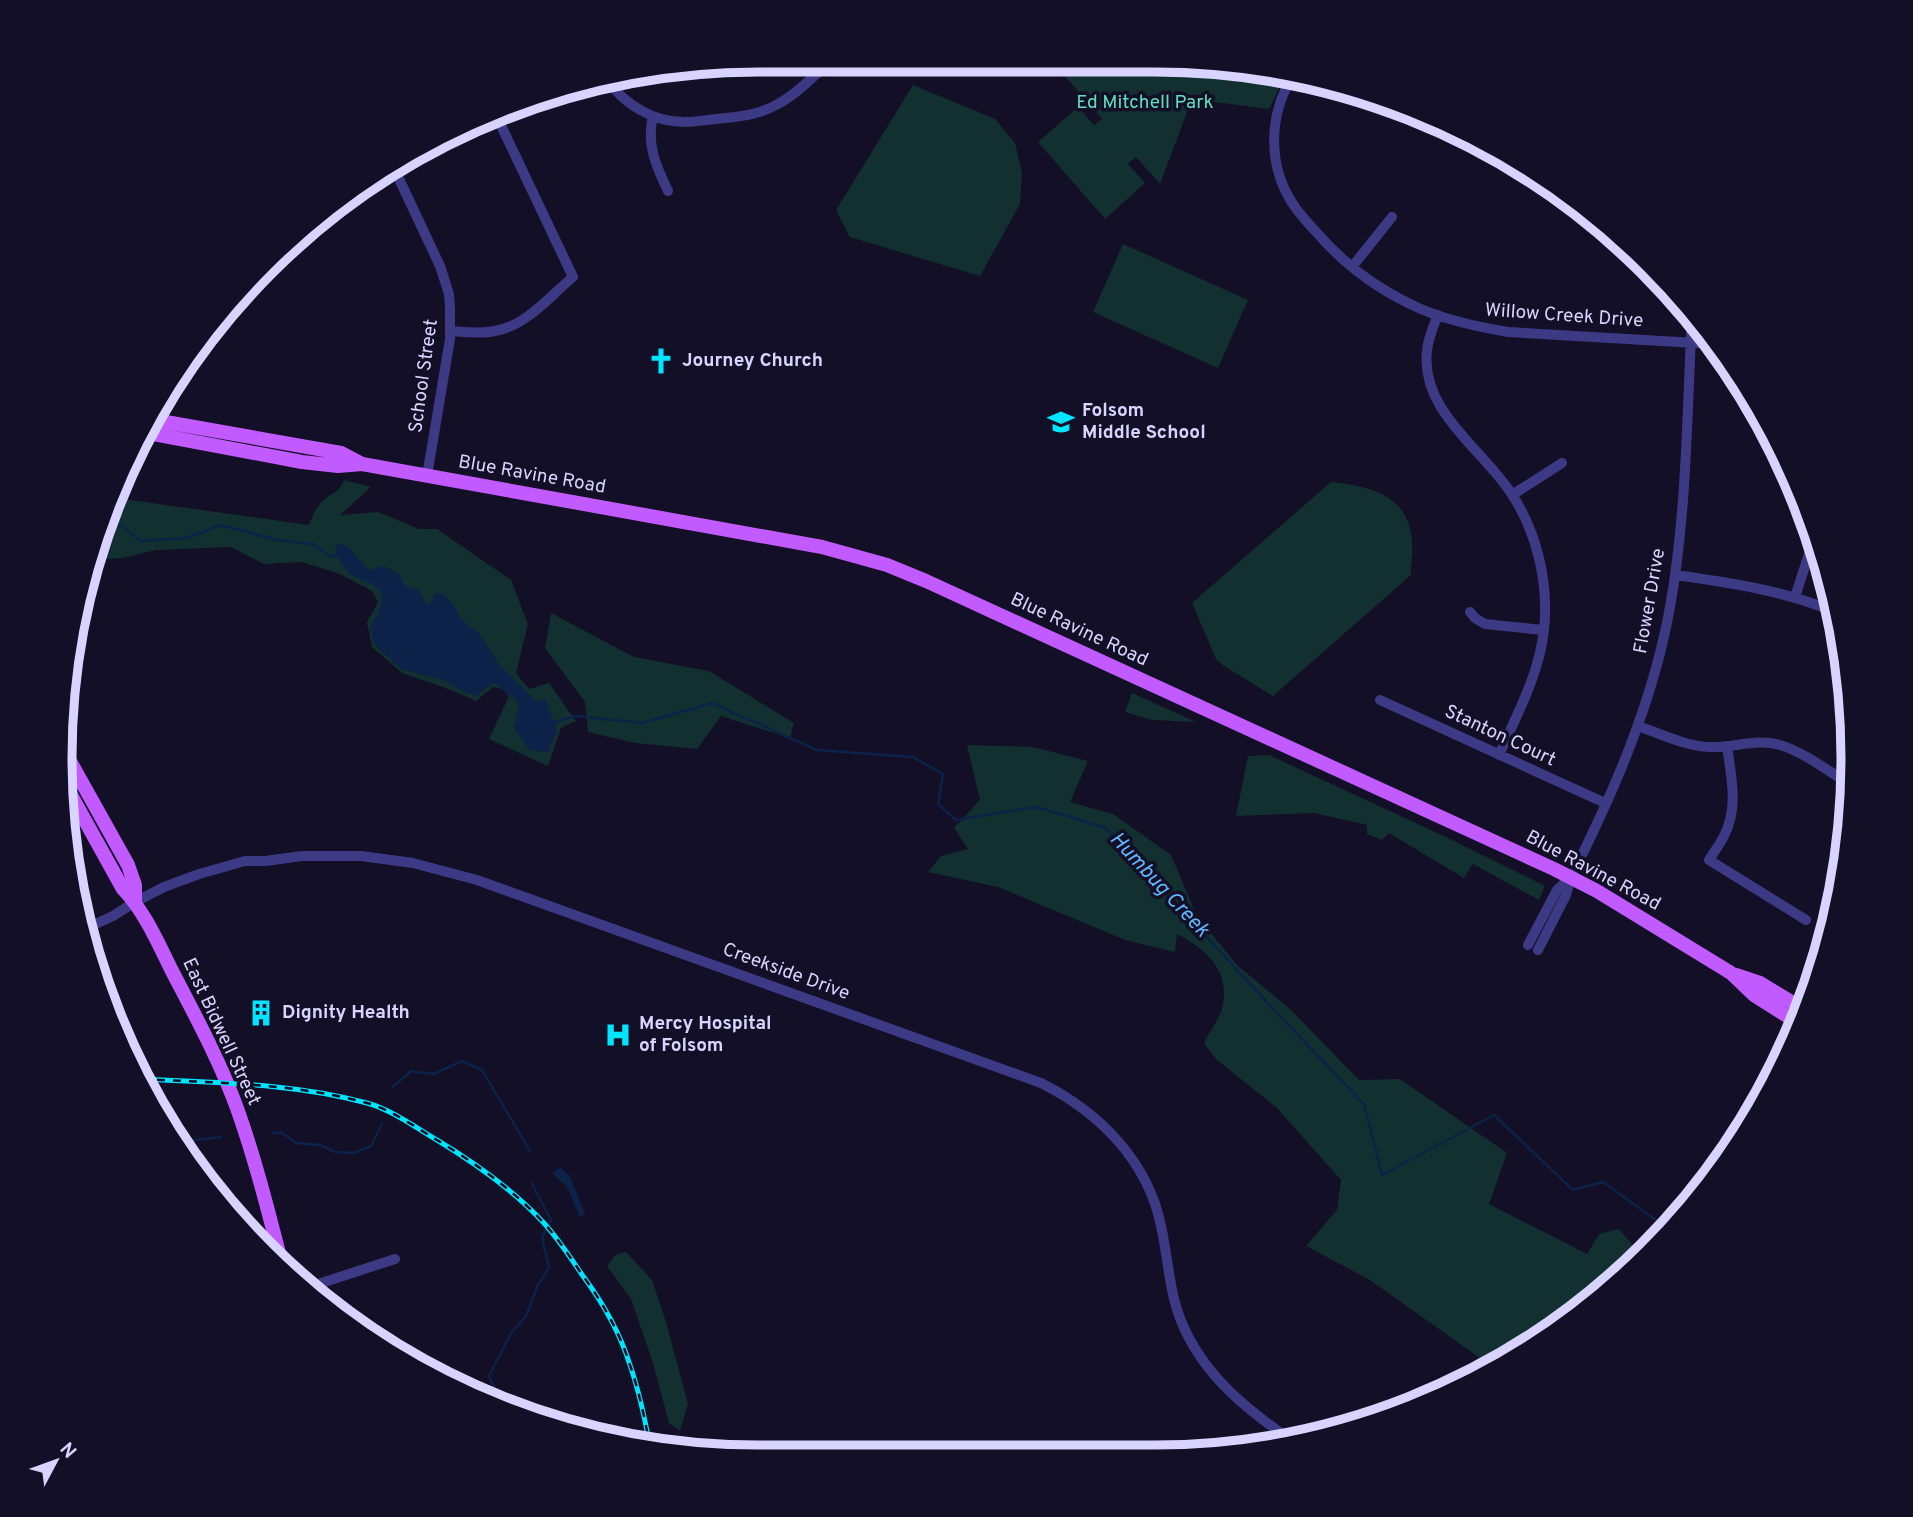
<svg xmlns="http://www.w3.org/2000/svg" width="1913" height="1517" font-family="Overpass,sans-serif">
<style>
.green{fill:#12302f}
.water{fill:#0c2248}
.lines{fill:none;stroke-linecap:round;stroke-linejoin:round}
.stream{stroke:#0c2248;stroke-width:2.5}
.minor{stroke:#3d3a85;stroke-width:10}
.major{stroke:#c25bff;stroke-width:14}
.rail-casing{stroke:#00e5ff;stroke-width:5}
.rail{stroke:#130f26;stroke-width:2.5;stroke-dasharray:8;stroke-linecap:butt}
.labels{text-anchor:middle;dominant-baseline:central;stroke-width:7;stroke-linejoin:round;paint-order:stroke}
.park-label{font-size:19px;fill:#5fe0c0;stroke:#130f26}
.street-label{font-size:19px;fill:#d9d4ff;stroke:#130f26}
.poi-label{font-size:19px;font-weight:bold;fill:#d9d4ff;stroke:#130f26;text-anchor:start}
.water-label{font-size:21px;font-style:italic;fill:#62b6ff;stroke:#130f26}
.rim{fill:none;stroke:#d9d4ff;stroke-width:9}
</style>
<rect width="100%" height="100%" fill="#130f26"/>
<path class="green" d="M1051 60 1200 61 1284 78 1269 109 1192 99 1160 184 1136 157 1128 164 1145 183 1105 219 1038 142 1078 107 1094 125 1102 119Z
M913 85 995 119 1015 143 1022 173 1020 204 980 276 850 237 836 210Z
M1123 244 1248 300 1218 368 1093 312Z
M344 480 371 487 340 515 378 512 419 529H437L511 580 528 624 516 673 529 689 549 683 576 721 561 728 548 766 489 739 509 696 502 689 493 687 476 701 446 688 402 673 372 647 367 622 378 602 372 591 340 574 302 562 264 564 231 547 156 550 123 558 91 560 116 498 309 525C313 515 316 507 324 500 334 491 338 494 344 480Z
M1331 482C1369 486 1409 494 1412 542 1413 552 1411 564 1411 575L1273 696 1224 666 1216 659 1192 603Z
M551 613 634 657 709 671 794 723 790 738 721 716 697 749 635 743 588 732 585 702 545 648Z
M1132 693 1196 722 1152 720 1125 712Z
M967 745 1033 747 1088 761 1070 802 1113 814 1171 855 1197 916 1237 965 1292 1011 1359 1080 1400 1079 1507 1153 1489 1204 1587 1254 1599 1234 1619 1229 1637 1250 1604 1292 1504 1364 1494 1368 1370 1280 1306 1246 1337 1210 1341 1180 1277 1108 1216 1059 1204 1043C1209 1032 1219 1020 1222 1008 1231 971 1207 950 1177 934L1175 952 1125 940 998 887 928 872 941 856 968 849 954 828 980 800Z
M1269 755 1446 837 1545 886 1539 900 1473 864 1464 878 1389 833 1382 840 1367 834V825L1314 813 1236 816 1248 756Z
M626 1252 652 1280 666 1322 688 1404 680 1431 669 1423 653 1363 631 1299 607 1266 615 1255Z"/>
<path class="water" d="M338 544C354 545 357 563 370 570L383 566 400 575C407 593 406 584 420 591L426 603 429 605 433 601 434 595 441 593 454 605 460 617 467 625 479 633 499 664 536 701 545 699 557 731 548 752 529 750 514 728 519 703 494 682 476 696 461 691 446 681 401 669 374 644 370 626C380 612 390 594 371 583 366 580 360 580 355 577 345 571 339 561 335 550Z
M560 1167 570 1176 585 1214 580 1218 567 1187 552 1173Z"/>
<g class="lines">
<path class="stream" d="M109 516 141 541 187 538 221 525 277 540 313 544 331 557 337 555 340 557
M551 723 576 716 642 723 712 703 817 750 913 757 943 774 938 804 956 820 1037 807 1106 828 1276 1012 1364 1104 1382 1175 1494 1115 1573 1190 1603 1182 1653 1218 1669 1226
M393 1087 411 1071 433 1074 462 1061 482 1070 530 1151
M273 1133 281 1132 296 1143 320 1145 335 1152 354 1153 371 1146 382 1124
M178 1142 221 1137
M495 1405 496 1391 489 1376 511 1333 526 1316 538 1285 549 1268 542 1237 551 1220 531 1182"/>
<path class="minor" d="M607 79C624 105 654 122 684 122 695 122 706 120 716 119 738 117 759 115 778 104 798 93 815 75 832 60
M1291 79C1269 116 1268 164 1291 201 1298 213 1308 223 1318 234 1346 266 1382 292 1421 309 1449 321 1478 327 1508 332L1713 344
M653 116C646 144 656 166 668 191
M393 166 440 266 449 294 450 308V339L427 476
M1352 267 1392 217
M1438 315C1433 327 1428 338 1427 351 1420 410 1482 449 1511 493 1537 532 1549 583 1544 630 1539 675 1517 714 1499 755
M450 331C465 332 481 334 495 331 526 326 550 296 573 277L497 117
M1512 495 1562 463
M1675 575C1730 583 1783 590 1835 612
M1795 597 1816 532
M1470 612 1475 618 1485 624 1543 630
M1380 700 1605 803
M1638 726C1661 734 1685 746 1710 747 1735 748 1756 738 1780 745 1806 753 1829 772 1851 785
M1727 746C1731 776 1739 807 1724 836 1720 844 1714 852 1709 860L1806 920
M82 930 113 916 135 902 164 887 199 874 245 861H265L302 856H361L413 863 477 880 1041 1083C1099 1112 1148 1161 1161 1226 1169 1262 1169 1297 1185 1330 1208 1379 1249 1411 1292 1441
M1528 945 1557 890 1571 877
M1538 950 1566 895 1571 877C1614 792 1653 702 1670 607 1687 512 1687 411 1692 315
M306 1288 395 1259"/>
<path class="major" d="M149 419 341 453 362 464
M143 432 302 462 338 466 362 464 822 547 887 565 926 581 1554 869 1597 891 1731 973 1754 995 1798 1023
M61 745 128 865 135 885V902
M62 779 123 889C145 912 158 943 172 971 196 1017 221 1063 238 1111 256 1162 269 1214 282 1265
M1736 975 1760 983 1803 1009"/>
<g class="rail-casing">
<path id="rail" d="M141 1079C217 1083 294 1083 367 1103 392 1110 415 1127 437 1140 475 1163 512 1189 542 1221 558 1238 570 1257 583 1276 603 1303 620 1333 630 1365 639 1391 645 1419 650 1447"/>
</g>
<use href="#rail" class="rail"/>
</g>
<defs>
<g id="church-bare" transform="scale(2.1)"><path d="M-1.2-6h2.4v3.5h3.3v2.4h-3.3V6h-2.4V-.1h-3.3v-2.4h3.3Z" fill="#00e5ff" stroke="#130f26" stroke-width="2.5" paint-order="stroke"/></g>
<g id="school-bare" transform="scale(2.1)"><path d="M0-5L7-2L0 1L-7-2ZM-4 1L0 2.5L4 1V4Q0 6-4 4Z" fill="#00e5ff" stroke="#130f26" stroke-width="2.5" paint-order="stroke"/></g>
<g id="building-bare" transform="scale(2.1)"><path d="M-4-6H4V6H1V3H-1V6H-4ZM-2.5-4.3h1.7v1.8h-1.7ZM.8-4.3h1.7v1.8H.8ZM-2.5-1h1.7V.8h-1.7ZM.8-1h1.7V.8H.8Z" fill="#00e5ff" stroke="#130f26" stroke-width="2.5" paint-order="stroke"/></g>
<g id="hospital-bare" transform="scale(2.1)"><path d="M-5-5h3v3.5h4V-5h3V5h-3V1.5h-4V5h-3Z" fill="#00e5ff" stroke="#130f26" stroke-width="2.5" paint-order="stroke"/></g>
</defs>
<g fill-rule="evenodd">
<use href="#church-bare" x="661" y="361"/>
<use href="#school-bare" x="1061" y="422"/>
<use href="#building-bare" x="261" y="1013"/>
<use href="#hospital-bare" x="618" y="1035"/>
</g>
<g class="labels">
<g class="park-label">
<text x="1145" y="103">Ed Mitchell Park</text>
</g>
<g class="street-label">
<text transform="translate(1564 316) rotate(4)">Willow Creek Drive</text>
<text transform="translate(424 376) rotate(-82)">School Street</text>
<text transform="translate(532 475) rotate(10)">Blue Ravine Road</text>
<text transform="translate(1650 601) rotate(-80)">Flower Drive</text>
<text transform="translate(1079 630) rotate(25)">Blue Ravine Road</text>
<text transform="translate(1500 736) rotate(25)">Stanton Court</text>
<text transform="translate(1593 871) rotate(28)">Blue Ravine Road</text>
<text transform="translate(786 972) rotate(20)">Creekside Drive</text>
<text transform="translate(221 1032) rotate(65)">East Bidwell Street</text>
</g>
<g class="poi-label">
<text x="682" y="361">Journey Church</text>
<text x="1082" y="411">Folsom<tspan x="1082" dy="22">Middle School</tspan></text>
<text x="282" y="1013">Dignity Health</text>
<text x="639" y="1024">Mercy Hospital<tspan x="639" dy="22">of Folsom</tspan></text>
</g>
<g class="water-label">
<text transform="translate(1159 885) rotate(47)">Humbug Creek</text>
</g>
</g>
<path d="M0 0H1913V1517H0ZM758 72H1155A686 686 0 0 1 1841 758V759A686 686 0 0 1 1155 1445H758A686 686 0 0 1 72 759V758A686 686 0 0 1 758 72Z" fill="#130f26" fill-rule="evenodd"/>
<path class="rim" d="M758 72H1155A686 686 0 0 1 1841 758V759A686 686 0 0 1 1155 1445H758A686 686 0 0 1 72 759V758A686 686 0 0 1 758 72Z"/>
<g transform="translate(56 1461) rotate(49)" stroke="#130f26" stroke-width="5" paint-order="stroke">
<path d="M0-5L12 26L0 18L-12 26Z" fill="#d9d4ff"/>
<text y="-10" font-size="19" font-weight="bold" text-anchor="middle" fill="#d9d4ff">N</text>
</g>
</svg>
